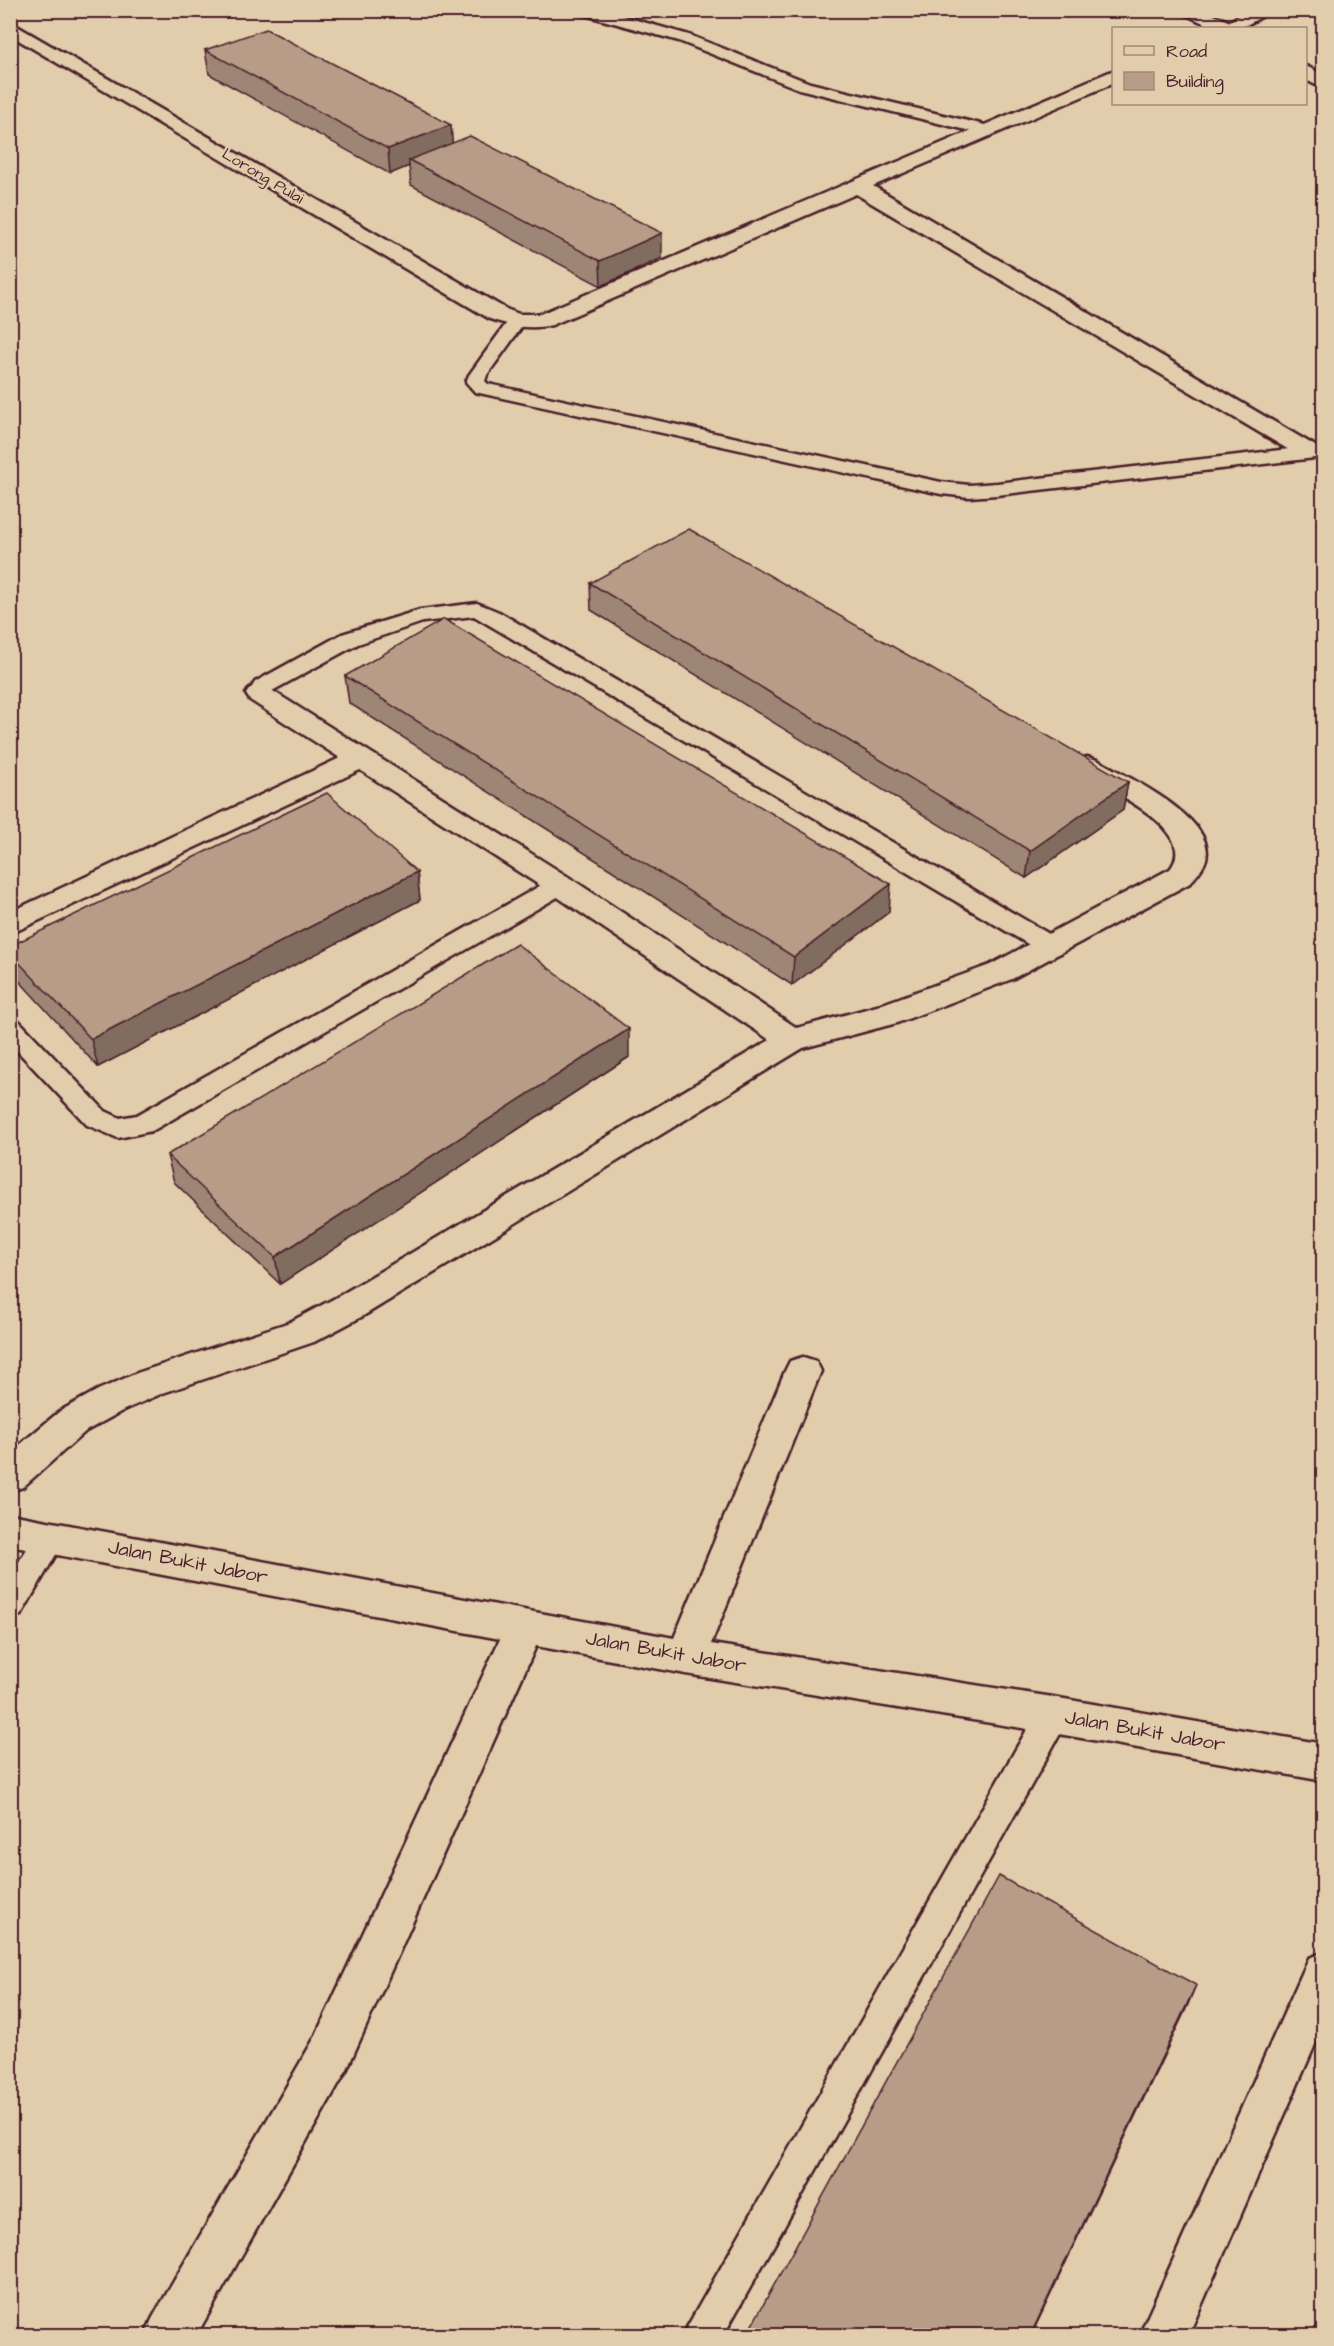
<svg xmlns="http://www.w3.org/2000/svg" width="1334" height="2346" font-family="'Architects Daughter',sans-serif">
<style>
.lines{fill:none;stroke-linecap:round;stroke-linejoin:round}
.lane-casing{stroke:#4a1f2b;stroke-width:5}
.street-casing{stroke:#4a1f2b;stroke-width:5}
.primary-casing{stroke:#4a1f2b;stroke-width:5}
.lane{fill:#e1cdab;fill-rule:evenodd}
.street{fill:#e1cdab;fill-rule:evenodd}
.primary{fill:#e1cdab;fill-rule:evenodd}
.wall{fill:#9d8674;stroke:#4a1f2b;stroke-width:1.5}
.shaded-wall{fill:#806d5e;stroke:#4a1f2b;stroke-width:1.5}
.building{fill:#b79c87;stroke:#4a1f2b;stroke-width:1.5}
.labels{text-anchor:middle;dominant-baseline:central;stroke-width:4.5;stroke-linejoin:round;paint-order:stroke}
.far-street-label{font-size:16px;fill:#4a1f2b;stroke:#e1cdab}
.street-label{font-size:20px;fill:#4a1f2b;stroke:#e1cdab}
</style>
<rect width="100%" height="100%" fill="#e1cdab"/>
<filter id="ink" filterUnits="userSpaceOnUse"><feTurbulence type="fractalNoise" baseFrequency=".0167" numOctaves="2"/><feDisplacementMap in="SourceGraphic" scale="12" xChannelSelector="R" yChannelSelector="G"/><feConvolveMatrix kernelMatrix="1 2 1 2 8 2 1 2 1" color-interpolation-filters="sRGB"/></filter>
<g filter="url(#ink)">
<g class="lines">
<g class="lane-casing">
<path id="lane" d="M601 10 689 35 810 83 993 127 995 130 987 135 799 89 679 41 581 14 579 11Z
M517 316 526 321 487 375 485 381 488 384 941 482 969 485 997 483 1324 445V457L997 495 969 497 941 494 475 392 466 382 469 375 511 317Z
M477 603 499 612 1061 941 1064 947 1061 953 1052 955 1043 953 474 616 423 622 358 644 272 691 267 699H251L248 694 255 682 342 634 420 610Z
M560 877 568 879 572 885 568 891 152 1131 118 1138 87 1125 10 1043V1018L19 1021 105 1111 120 1118 137 1115 552 879Z
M51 1524 62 1528 66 1537 21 1615 10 1619V1576L40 1528Z
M1053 1700 1065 1705 1069 1715 1065 1725 723 2336H682L1041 1705Z"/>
</g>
<g class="street-casing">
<path id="street" d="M1249 10H1274L1241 28H1218Z
M10 22 506 309 519 314H540L1114 70V83L873 186 1317 447 1321 452 1317 457H1301L856 194 552 325C530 330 511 326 490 319L10 35Z
M259 686 268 688 570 878 797 1028 877 1006 990 965 1170 869C1202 829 1104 788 1077 772L1073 766 1077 760 1087 757 1097 760C1125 776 1217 818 1206 859 1204 868 1196 876 1190 883L1012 979 897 1023 803 1048 363 1316 314 1342 163 1393 124 1410 86 1431 23 1487 10 1491V1453L60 1411 98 1390 137 1373 290 1322 339 1296 770 1040 550 892 360 770 10 934V912L340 758 250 700 246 694 250 688Z
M803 1357 816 1361 821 1371 711 1644 1053 1697 1324 1744V1781L1053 1733 686 1674 536 1646 347 2069 196 2336H145L152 2319 315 2037 500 1639 10 1546V1514L674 1638 785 1371 790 1361Z
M1324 1952V2024L1188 2336H1139L1309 1958Z"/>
</g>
<g class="primary-casing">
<path id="primary" d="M1176 10H1202L1235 24 1238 28H1214Z
M1306 66 1324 75V89L1306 80Z"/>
</g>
<use href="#lane" class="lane"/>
<use href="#street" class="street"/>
<use href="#primary" class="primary"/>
</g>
<path class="wall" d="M205 50 452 143 662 258 601 286 411 185 409 166 390 174 209 74Z
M590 583 1128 782 1123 810 1026 878 591 610Z
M345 676 889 912 792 985 349 703Z
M417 872 420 900 98 1067 14 975 10 965V946Z
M629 1057 280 1284 174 1182 167 1155Z"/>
<path class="shaded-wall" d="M451 125 453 150 409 160V166L390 174 388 149Z
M662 233V258L601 286 600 261Z
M1128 782 1123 810 1026 878 1030 851Z
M417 872 420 900 98 1067 91 1039Z
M891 884 889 912 792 985 794 957Z
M629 1029V1057L280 1284 275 1257Z
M1196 1985 1187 2007 1031 2336H1030Z"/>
<path class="building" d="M266 29 451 125 388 149 205 50Z
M470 136 662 233 600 261 409 160Z
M689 529 1128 782 1030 851 590 583Z
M444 619 891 884 794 957 345 676Z
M327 793 417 872 91 1039 10 953V946Z
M517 944 629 1029 275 1257 167 1155Z
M999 1876 1196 1985 1030 2336H746Z"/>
</g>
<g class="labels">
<g class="far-street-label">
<text transform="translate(263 176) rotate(31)">Lorong Pulai</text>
</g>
<g class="street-label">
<text transform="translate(188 1562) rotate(11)">Jalan Bukit Jabor</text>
<text transform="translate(666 1652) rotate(10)">Jalan Bukit Jabor</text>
<text transform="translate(1145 1731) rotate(10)">Jalan Bukit Jabor</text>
</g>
</g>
<rect width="1334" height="2346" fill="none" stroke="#e1cdab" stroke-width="36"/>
<rect x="18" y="18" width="1298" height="2310" fill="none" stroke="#4a1f2b" stroke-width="2" filter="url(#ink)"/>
<rect x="1112" y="27" width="195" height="78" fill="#e1cdab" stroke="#a58778" stroke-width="1.5"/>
<rect x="1124" y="46" width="30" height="9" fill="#e1cdab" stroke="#a58778" stroke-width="1.5"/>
<text x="1166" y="57" font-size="18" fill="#4a1f2b">Road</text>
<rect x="1124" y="72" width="30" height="18" fill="#b79c87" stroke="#a58778" stroke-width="1.5"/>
<text x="1166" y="87" font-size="18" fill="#4a1f2b">Building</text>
</svg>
